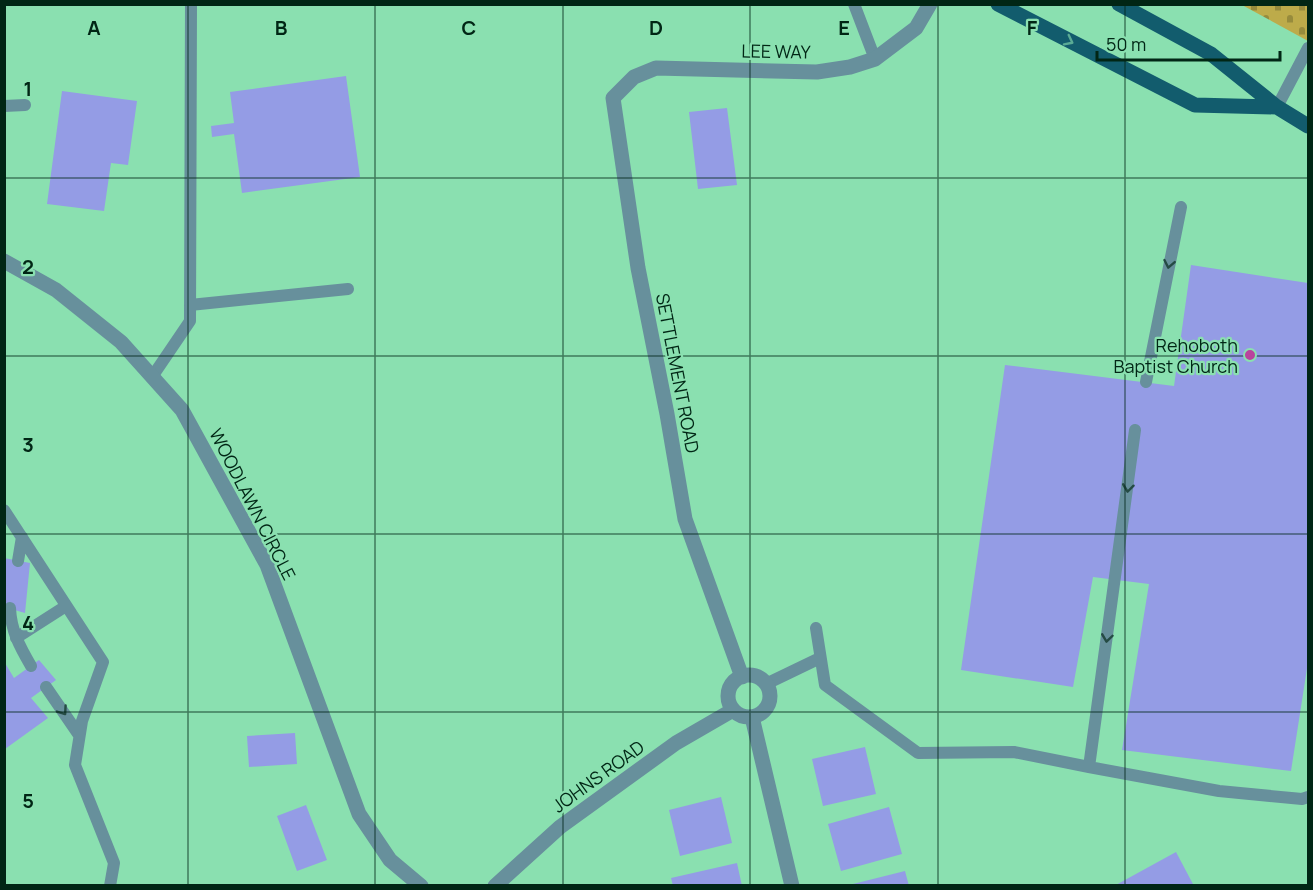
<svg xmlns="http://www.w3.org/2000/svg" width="1313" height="890" font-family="Manrope,sans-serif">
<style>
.cemetery{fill:url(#cemetery-stones)}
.building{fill:#949ce5}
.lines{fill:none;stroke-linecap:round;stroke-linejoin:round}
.service{stroke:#67909c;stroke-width:12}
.minor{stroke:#67909c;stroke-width:15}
.primary{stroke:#125c6d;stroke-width:15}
.oneway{stroke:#5aab95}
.oneway2{stroke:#254b44}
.grid{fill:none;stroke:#012615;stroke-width:1.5;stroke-opacity:0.55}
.poi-dot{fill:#b9449d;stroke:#8ae0b0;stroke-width:2}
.labels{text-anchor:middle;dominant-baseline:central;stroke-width:4.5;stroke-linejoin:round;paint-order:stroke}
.street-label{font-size:18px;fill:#012615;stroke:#8ae0b0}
.poi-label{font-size:18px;fill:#012615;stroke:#8ae0b0;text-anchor:end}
.grid-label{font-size:20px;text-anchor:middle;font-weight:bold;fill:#012615;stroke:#8ae0b0;stroke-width:4.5;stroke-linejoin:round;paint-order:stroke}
</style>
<defs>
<pattern id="cemetery-stones" width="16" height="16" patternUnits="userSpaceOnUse" patternTransform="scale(1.5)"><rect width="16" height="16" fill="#bdab4a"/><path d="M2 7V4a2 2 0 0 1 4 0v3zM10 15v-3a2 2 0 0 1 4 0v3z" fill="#978b3c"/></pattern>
</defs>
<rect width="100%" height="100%" fill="#8ae0b0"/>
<path class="cemetery" d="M1242 5H1308V41Z"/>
<path class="building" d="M346 76 360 177 242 193 234 134 212 137 211 126 234 123 230 92Z
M62 91 137 101 128 165 111 163 104 211 47 204Z
M727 108 737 185 698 189 689 112Z
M1191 265 1308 283V662L1291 771 1122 750 1149 584 1093 577 1073 687 961 670 1005 365 1174 386Z
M4 558 30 563 25 613 4 607Z
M39 660 56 680 31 698 48 718 5 749V663L14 678Z
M295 733 297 764 249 767 247 736Z
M865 747 876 794 823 806 812 759Z
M721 797 732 843 680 856 669 810Z
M306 805 327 860 297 871 277 816Z
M889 807 902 854 841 871 828 824Z
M1176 852 1194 886H1114Z
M737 863 742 886H673L671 878Z
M905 871 909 886H849V885Z"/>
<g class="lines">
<path class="service" d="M854 4 875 59
M4 106 25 105
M1277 107 1308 48
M190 305 348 289
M152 377 190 321 191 4
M1146 382 1181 207
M4 510 103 662 82 721 75 765 114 863 110 886
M18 561 22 537
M10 608C11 631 20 647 31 666
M816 628 825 685 918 753 1014 752 1089 767 1219 791 1302 799 1308 797
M16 638 66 606
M766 684 820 658
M46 687 79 735
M1089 767 1135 430"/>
<path class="minor" d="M4 261 56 290 121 342 182 410 267 565 359 814 390 860 421 886
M728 696a21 21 0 1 1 42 0a21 21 0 1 1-42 0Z
M742 677 685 519 667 414 638 268 613 98 634 77 656 68 817 72 850 67 875 59 916 28 930 4
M752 717 792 886
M495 886 560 827 676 743 733 710"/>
<path class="primary" d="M998 4 1195 105 1277 107
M1119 4 1211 54 1277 107 1308 126"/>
</g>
<defs><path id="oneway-chevron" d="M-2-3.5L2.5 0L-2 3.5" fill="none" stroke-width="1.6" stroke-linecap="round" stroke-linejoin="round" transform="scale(1.5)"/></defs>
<use class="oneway" href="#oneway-chevron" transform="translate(1069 41) rotate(27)"/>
<g class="oneway2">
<use href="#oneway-chevron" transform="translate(1169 264) rotate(101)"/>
<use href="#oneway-chevron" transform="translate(1128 488) rotate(97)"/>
<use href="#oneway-chevron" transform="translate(1107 638) rotate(98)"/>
<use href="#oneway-chevron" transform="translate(63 711) rotate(55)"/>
</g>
<path class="grid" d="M188 4V886M375 4V886M563 4V886M750 4V886M938 4V886M1125 4V886M4 178H1308M4 356H1308M4 534H1308M4 712H1308"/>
<circle class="poi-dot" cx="1250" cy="355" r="6"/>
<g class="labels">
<g class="street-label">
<text transform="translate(776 51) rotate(1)">LEE WAY</text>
<text transform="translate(678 373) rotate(79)">SETTLEMENT ROAD</text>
<text transform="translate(253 504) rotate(63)">WOODLAWN CIRCLE</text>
<text transform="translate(598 776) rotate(-36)">JOHNS ROAD</text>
</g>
<g class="poi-label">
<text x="1238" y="345">Rehoboth<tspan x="1238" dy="21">Baptist Church</tspan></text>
</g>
</g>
<g class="grid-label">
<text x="94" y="35">A</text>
<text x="281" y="35">B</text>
<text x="469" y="35">C</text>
<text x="656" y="35">D</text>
<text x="844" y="35">E</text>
<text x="1032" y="35">F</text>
<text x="28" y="96">1</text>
<text x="28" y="274">2</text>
<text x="28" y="452">3</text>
<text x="28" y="630">4</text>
<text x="28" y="808">5</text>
</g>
<rect width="1313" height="890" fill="none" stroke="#012615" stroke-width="12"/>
<path d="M1097 51v9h183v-9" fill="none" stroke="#012615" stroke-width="3"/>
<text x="1106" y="51" font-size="18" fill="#012615" stroke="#8ae0b0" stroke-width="4.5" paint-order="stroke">50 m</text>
</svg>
